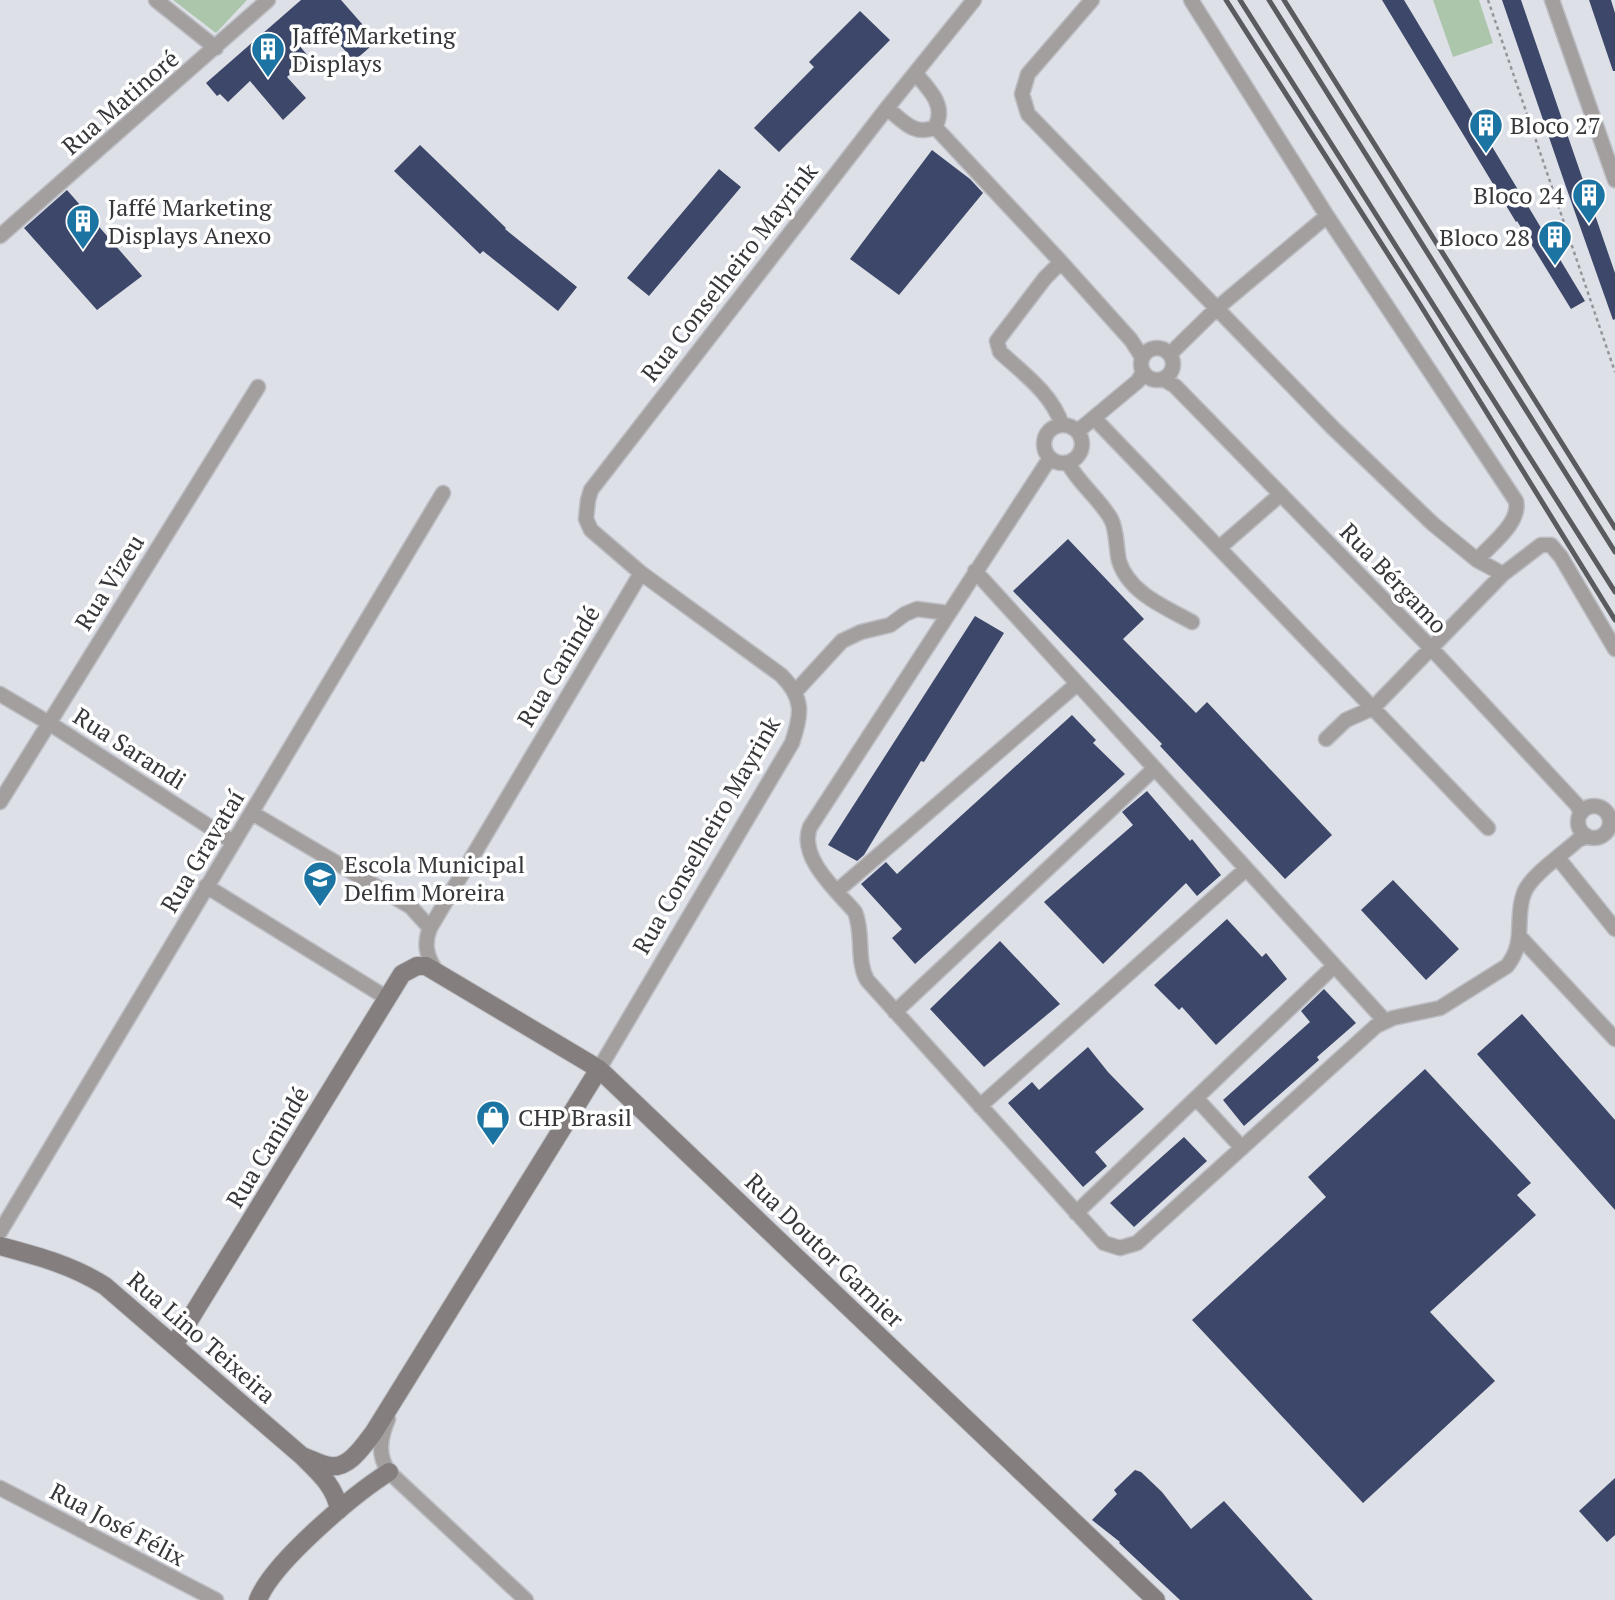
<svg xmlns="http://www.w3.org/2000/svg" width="1615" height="1600" font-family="'PT Serif',serif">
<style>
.green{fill:#acc6ab}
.building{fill:#3c476a}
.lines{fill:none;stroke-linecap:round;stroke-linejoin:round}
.street-casing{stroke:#bcbec4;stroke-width:17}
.secondary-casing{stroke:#bcbec4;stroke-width:20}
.path{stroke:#94969b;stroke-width:2.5;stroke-dasharray:3.5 3.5;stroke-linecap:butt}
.street{stroke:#a29f9e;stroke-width:14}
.secondary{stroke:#847f7e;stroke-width:18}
.rail{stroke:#5a5b5f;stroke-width:5}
.labels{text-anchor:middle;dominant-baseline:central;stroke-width:7;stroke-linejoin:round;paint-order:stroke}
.poi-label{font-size:24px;fill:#36373a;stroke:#fff;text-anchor:start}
.street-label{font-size:24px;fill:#36373a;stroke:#fff}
</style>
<rect width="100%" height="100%" fill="#dee0e7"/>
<path class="green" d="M173 0H247L216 33Z
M1433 0H1479L1493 43 1453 57Z"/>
<path class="building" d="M301 0H341L377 41 354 61 321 23 298 44 309 57 287 77 306 98 283 120 250 81 228 102 220 94 217 96 206 83Z
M1382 0H1404L1585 301 1571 309 1517 221 1516 222Z
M1502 0H1521L1615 273V319L1613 320 1565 184Z
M1589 0H1611L1615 13V71H1613Z
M860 11 890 40 779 152 754 128 814 67 809 62Z
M420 145 506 228 505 229 577 287 558 311 483 251 480 254 394 171Z
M932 150 970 179 983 193 899 295 850 259Z
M719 169 741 187 649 296 627 278Z
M67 190 142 276 97 310 24 228Z
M1068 539 1144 619 1123 639 1196 713 1207 702 1332 835 1285 879 1160 746 1162 744 1013 591Z
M975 616 1004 633 924 762 921 761 864 855 857 861 828 845Z
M1072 715 1096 740 1093 743 1125 774 915 964 892 938 902 929 861 884 886 862 897 874Z
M1147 791 1190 841 1192 839 1221 875 1197 896 1186 883 1103 964 1044 902 1133 825 1122 812Z
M1393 880 1459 949 1426 980 1361 910Z
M1227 919 1262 957 1266 953 1287 979 1216 1045 1182 1007 1179 1010 1154 985Z
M1000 941 1060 1004 984 1067 930 1009Z
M1324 989 1356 1023 1317 1057 1319 1060 1244 1126 1223 1100 1310 1022 1301 1011Z
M1522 1014 1615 1120V1210L1477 1054Z
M1088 1047 1108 1072 1144 1109 1095 1152 1107 1166 1083 1187 1008 1103 1032 1082 1039 1090Z
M1425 1069 1531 1183 1517 1195 1536 1215 1430 1312 1495 1381 1363 1503 1192 1320 1326 1197 1308 1177Z
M1184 1137 1207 1161 1134 1227 1110 1203Z
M1135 1470 1141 1472 1162 1492 1191 1529 1224 1501 1313 1600H1180L1119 1543 1120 1542 1092 1520 1117 1494 1114 1490Z
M1615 1478V1535L1607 1542 1579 1511Z"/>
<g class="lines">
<g class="street-casing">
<path id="street" d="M156 0 216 48
M1092 0 1028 74 1022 94 1028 114 1333 428 1433 524 1477 560 1503 574
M1191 0 1327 216 1516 501C1521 523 1490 545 1477 560
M1552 0 1615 180
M887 108C903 121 915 137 935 127 947 106 929 89 915 73
M935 127 1061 262 1131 340 1142 357
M0 236 268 0
M1061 262 1045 278 997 341 1000 352C1024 374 1052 394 1062 425
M1141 364a16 16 0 1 1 32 0a16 16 0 1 1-32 0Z
M1170 354 1216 309 1327 216
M1163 379 1175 386 1431 648 1577 805 1581 813
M1094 418 1488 828
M1044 444a19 19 0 1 1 38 0a19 19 0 1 1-38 0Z
M1078 431 1138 381 1143 372
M1050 458 810 827C798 857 836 890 855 912 864 934 856 960 867 980L1104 1243 1120 1248 1137 1243 1376 1026 1393 1018 1440 1008 1507 966C1527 941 1514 919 1524 893 1531 875 1563 854 1578 840L1587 836
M1068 463C1079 484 1099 498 1111 519 1117 530 1116 548 1119 561 1129 593 1165 607 1192 622
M1219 548 1281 494
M975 571 1385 1021
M795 692 842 641 861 632 890 625 905 614 917 609 948 613
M0 694 49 723 233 842
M1326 739 1346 720 1373 708 1503 574 1541 545H1551L1561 557 1615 649
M0 802 258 387
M1578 822a16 16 0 1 1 32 0a16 16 0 1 1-32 0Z
M252 813 411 907 430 928
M1558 858 1615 929
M206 886 387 998
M837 891 1077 684
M1520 937 1615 1039
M435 969C426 955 424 943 430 928L641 573
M895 1012 1154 769
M599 1069 792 743C802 714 804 698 781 675L641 573 591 530 586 519 588 500 591 490 887 108 974 0
M1196 1098 1242 1148
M980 1106 1246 869
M1076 1213 1334 966
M0 1232 443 493
M388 1419C380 1438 377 1455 389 1472L526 1600
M0 1488 216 1600"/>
</g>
<g class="secondary-casing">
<path id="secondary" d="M0 1246C37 1256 72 1265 105 1286L302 1456C319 1473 335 1486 339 1510
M174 1345 402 974 417 966H426L599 1069 1156 1600
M302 1456C311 1459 321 1465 330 1466 349 1469 364 1445 374 1432L599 1069
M258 1600C272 1563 354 1494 389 1472"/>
</g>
<path class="path" d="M1488 0 1615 372"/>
<use href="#street" class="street"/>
<use href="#secondary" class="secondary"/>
<path class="rail" d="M1226 0 1416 298 1615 620
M1240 0 1615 592
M1269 0 1615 552
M1284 0 1615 528"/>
</g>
<defs>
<g id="building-pin" transform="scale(1.75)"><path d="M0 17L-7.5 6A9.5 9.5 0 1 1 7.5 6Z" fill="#1c74a3" stroke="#fff"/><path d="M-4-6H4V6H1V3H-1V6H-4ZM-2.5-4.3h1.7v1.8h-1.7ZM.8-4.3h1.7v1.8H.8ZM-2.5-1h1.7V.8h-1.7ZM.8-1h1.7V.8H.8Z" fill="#fff"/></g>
<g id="school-pin" transform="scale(1.75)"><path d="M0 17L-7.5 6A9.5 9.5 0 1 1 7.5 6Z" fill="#1c74a3" stroke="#fff"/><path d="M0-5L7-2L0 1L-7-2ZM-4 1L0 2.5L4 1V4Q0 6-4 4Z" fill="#fff"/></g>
<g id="shop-pin" transform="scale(1.75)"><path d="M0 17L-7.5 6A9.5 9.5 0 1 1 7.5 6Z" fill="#1c74a3" stroke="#fff"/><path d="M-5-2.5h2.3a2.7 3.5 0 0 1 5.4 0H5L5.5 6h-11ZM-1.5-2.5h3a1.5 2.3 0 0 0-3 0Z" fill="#fff"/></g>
</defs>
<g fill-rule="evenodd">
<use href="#building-pin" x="268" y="49"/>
<use href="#building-pin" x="1486" y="125"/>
<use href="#building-pin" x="1589" y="195"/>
<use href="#building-pin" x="83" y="221"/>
<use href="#building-pin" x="1555" y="237"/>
<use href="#school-pin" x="320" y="878"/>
<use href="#shop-pin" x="493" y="1117"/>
</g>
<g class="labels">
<g class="poi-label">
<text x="292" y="35">Jaffé Marketing<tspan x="292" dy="28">Displays</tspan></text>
<text x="1510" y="125">Bloco 27</text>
<text x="1564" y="195" text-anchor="end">Bloco 24</text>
<text x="108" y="207">Jaffé Marketing<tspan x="108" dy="28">Displays Anexo</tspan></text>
<text x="1530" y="237" text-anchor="end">Bloco 28</text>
<text x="344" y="864">Escola Municipal<tspan x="344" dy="28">Delfim Moreira</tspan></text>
<text x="518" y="1117">CHP Brasil</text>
</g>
<g class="street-label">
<text transform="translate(120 102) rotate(-41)">Rua Matinoré</text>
<text transform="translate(729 272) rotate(-52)">Rua Conselheiro Mayrink</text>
<text transform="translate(1394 578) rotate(46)">Rua Bérgamo</text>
<text transform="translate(109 582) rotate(-58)">Rua Vizeu</text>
<text transform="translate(558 666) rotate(-59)">Rua Canindé</text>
<text transform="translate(130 748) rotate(33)">Rua Sarandi</text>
<text transform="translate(706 835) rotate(-60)">Rua Conselheiro Mayrink</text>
<text transform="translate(202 851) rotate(-59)">Rua Gravataí</text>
<text transform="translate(267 1147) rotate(-59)">Rua Canindé</text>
<text transform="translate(825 1250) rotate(44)">Rua Doutor Garnier</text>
<text transform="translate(202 1337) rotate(41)">Rua Lino Teixeira</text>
<text transform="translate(118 1524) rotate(28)">Rua José Félix</text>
</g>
</g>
</svg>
